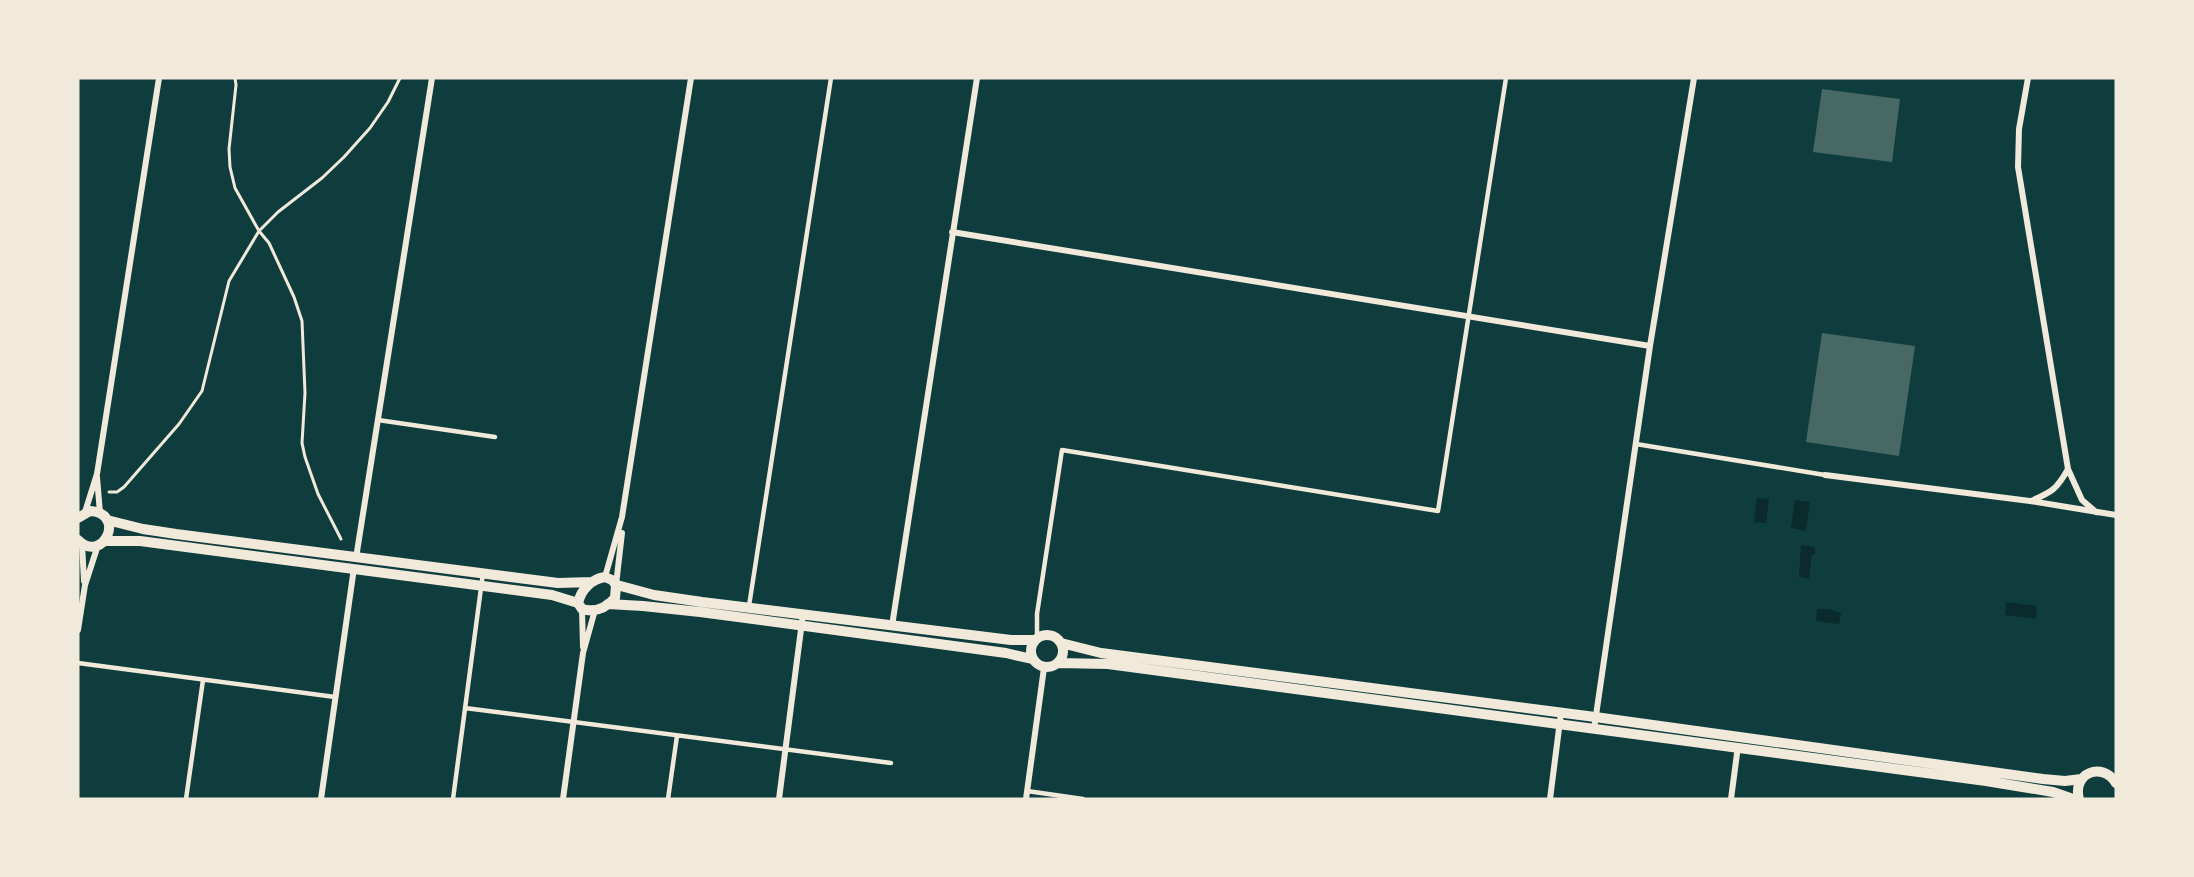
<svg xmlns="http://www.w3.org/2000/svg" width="2194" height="877" font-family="'Fira Sans',sans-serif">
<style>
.water{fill:#0a2a2b}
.building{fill:#486865}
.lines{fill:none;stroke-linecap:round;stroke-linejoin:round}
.path{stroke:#f1e9da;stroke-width:3}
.service{stroke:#f1e9da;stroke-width:4.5}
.minor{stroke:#f1e9da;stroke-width:6}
.tertiary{stroke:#f1e9da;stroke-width:10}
</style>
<rect width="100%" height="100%" fill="#0f3d3e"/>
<path class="water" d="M1757 498 1769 499 1766 523 1754 522Z
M1795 500 1810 502 1806 531 1791 528Z
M1801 545 1815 547V554H1812L1809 579 1799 577Z
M2006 602 2037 606 2036 619 2005 615Z
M1817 609H1829L1841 613 1839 624 1816 621Z"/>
<path class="building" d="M1822 89 1900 99 1892 162 1813 152Z
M1822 333 1915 346 1899 456 1806 442Z"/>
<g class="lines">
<path class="path" d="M235 78 236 85 229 149 230 167 235 188 259 231 269 243 294 297 302 321 305 393 302 443 305 457 318 494 341 539
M109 492H117L124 487 179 424 202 391 229 281 259 231 278 212 322 178 344 157 370 128 388 102 400 78"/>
<path class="service" d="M378 420 495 437
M1636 444 1825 475
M749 606 831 78
M1037 638V614L1062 450 1438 511 1506 78
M78 663 335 697
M465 708 891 763
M1027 791 1083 799
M186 799 203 680
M453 799 483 573
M668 799 677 736"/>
<path class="minor" d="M2028 78 2019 129 2018 167 2068 469 2082 500 2096 512
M952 232 1650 346
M1825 475 2030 501 2116 515
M97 477 100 513
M2031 501C2052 492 2057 489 2068 469
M85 512 97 474 159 78
M82 544 84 581
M356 558 432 78
M605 577 622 517 691 78
M616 585 622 533
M582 609 583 647
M892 626 977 78
M78 630 85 585 98 545
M1594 729 1650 346 1694 78
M321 799 354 568
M563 799 583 653 595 610
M779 799 803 614
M1026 799 1044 668
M1550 799 1561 713
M1731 799 1738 746"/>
<path class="tertiary" d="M78 518 90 511C127 513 103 565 78 540
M107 520 143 529 176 534 558 583 592 582
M105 541H140L552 595 578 603
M605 577 612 580 616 585 615 598C606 608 595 613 582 609L578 603C581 590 591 579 605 577Z
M617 585 654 595 702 602 1011 640H1035
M608 604 643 606 700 612 1006 653 1032 659
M1031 651a16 16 0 1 1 32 0a16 16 0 1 1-32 0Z
M1061 643 1101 653 1595 717 2043 779 2065 781 2081 779
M1058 663 1108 664 1986 781 2053 792 2073 799
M2079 799C2072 773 2102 761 2116 783"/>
</g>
<rect width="2194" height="877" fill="none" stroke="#f1e9da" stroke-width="159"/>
</svg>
